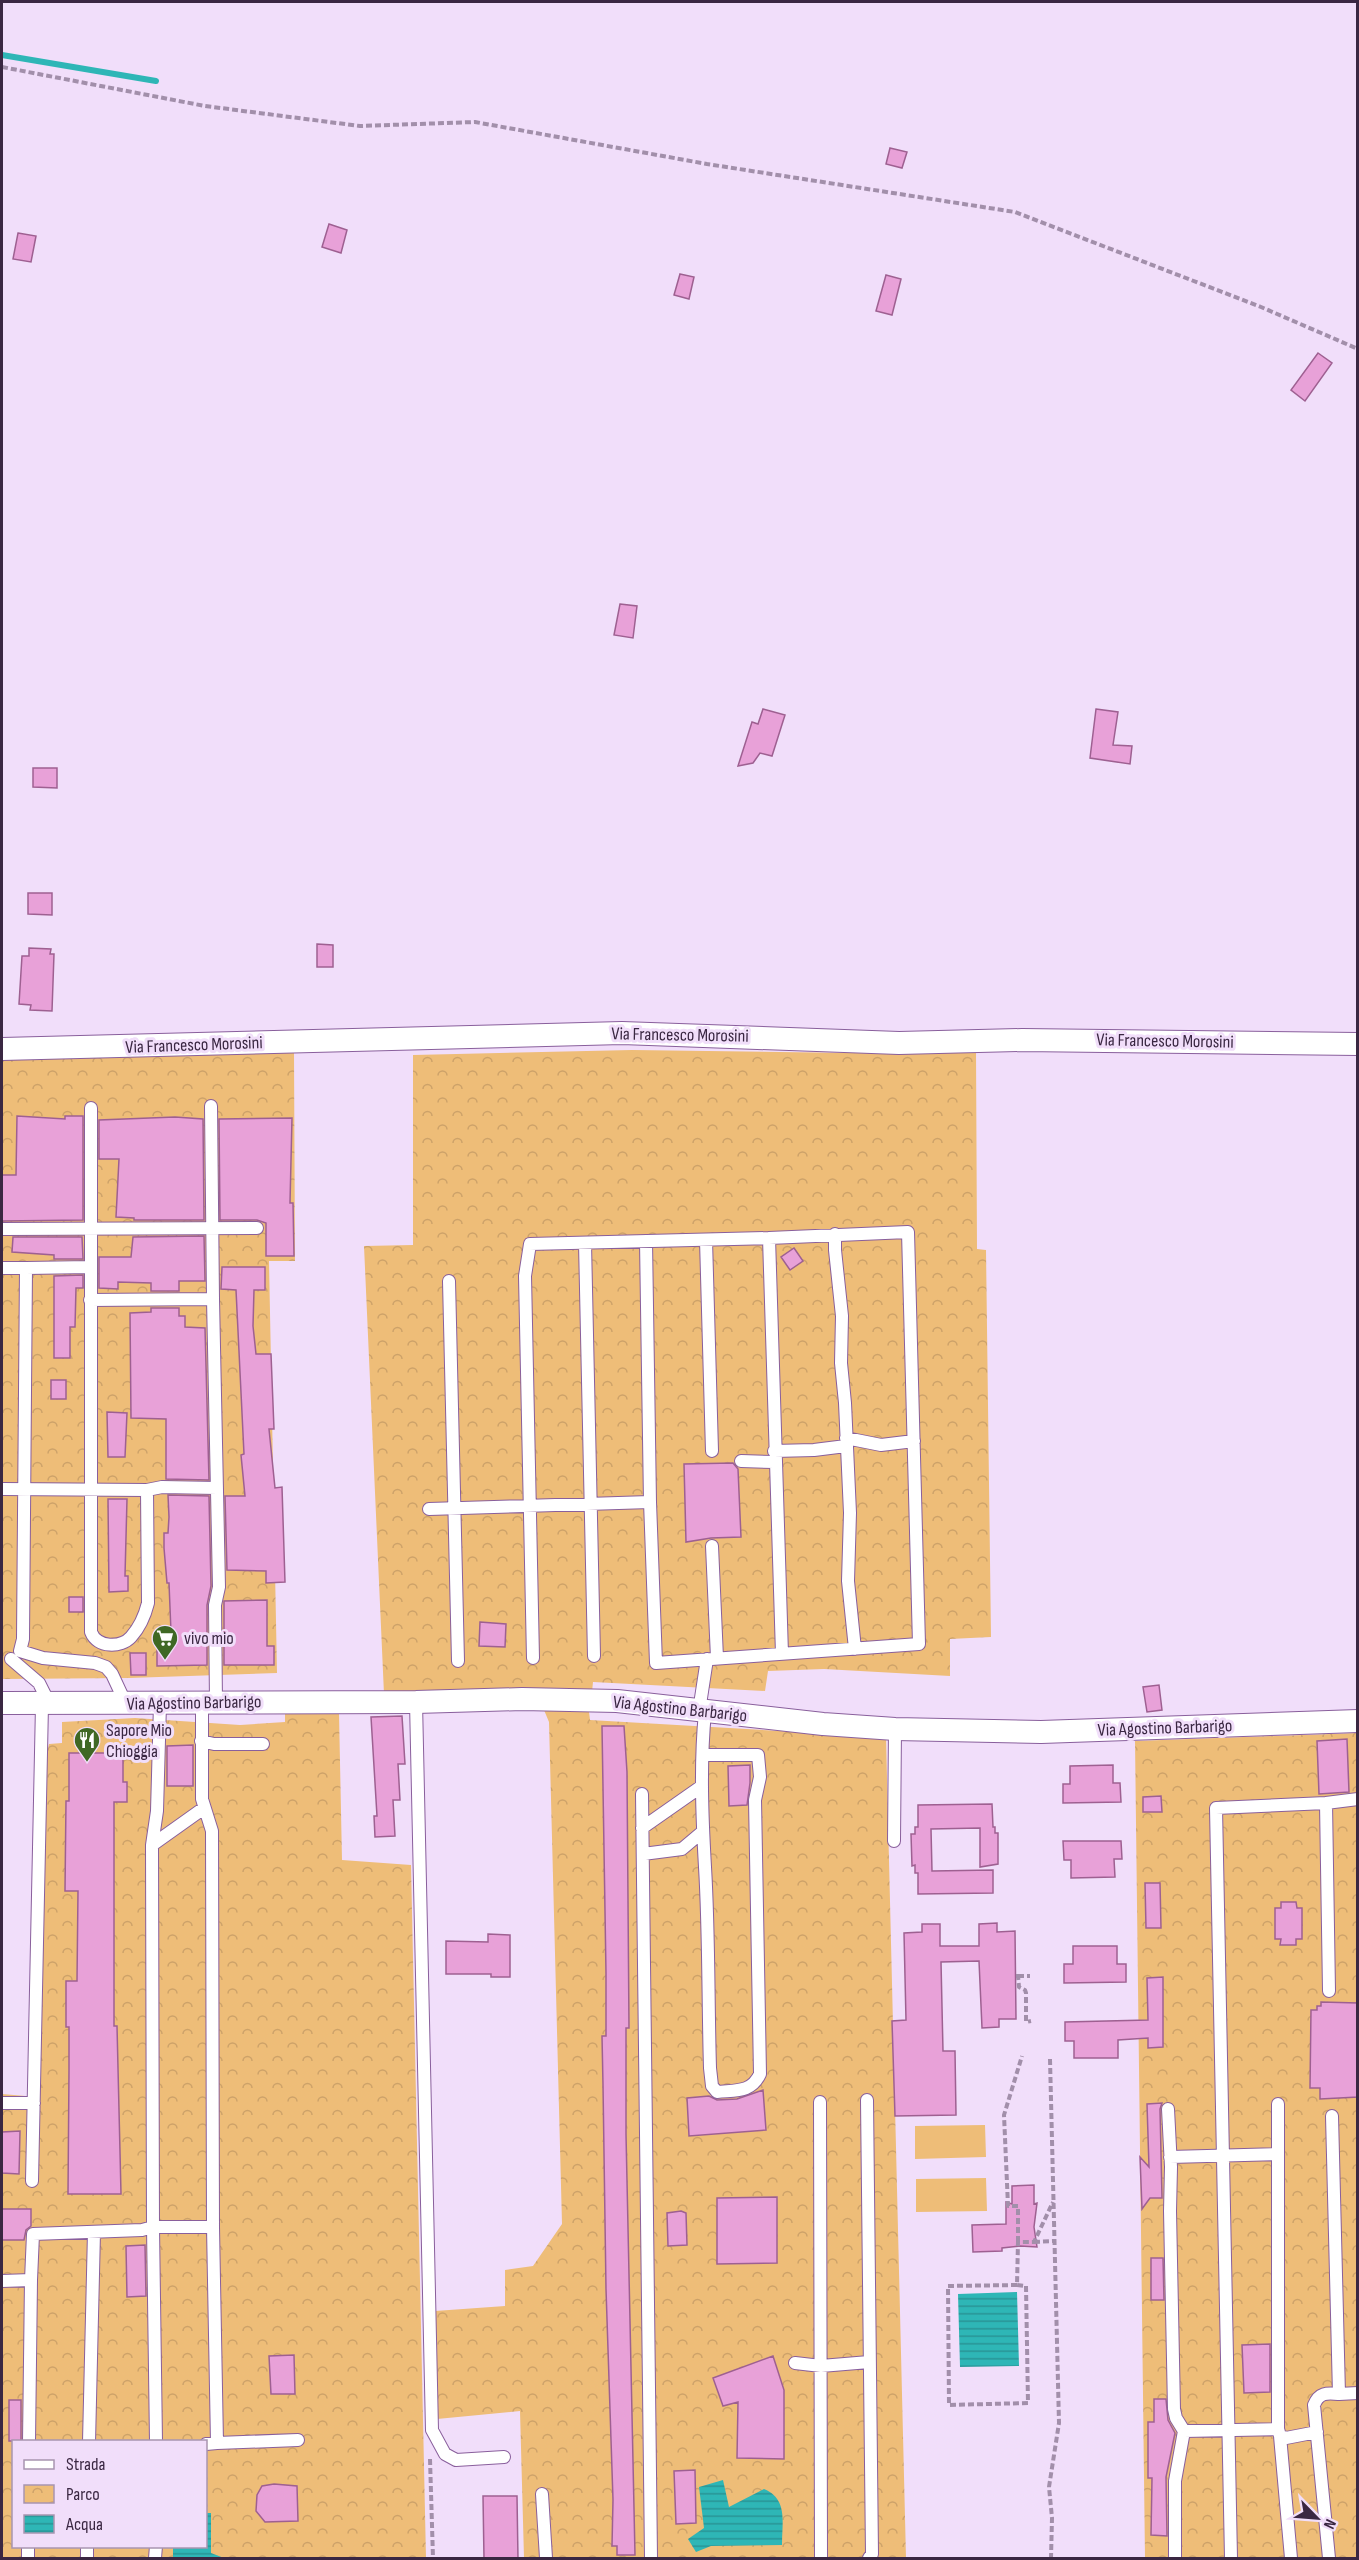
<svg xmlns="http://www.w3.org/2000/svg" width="1359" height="2560" font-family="'Sofia Sans Condensed',sans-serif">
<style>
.park{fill:url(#park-crowns);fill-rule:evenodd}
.pitch{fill:#eebd78}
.water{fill:url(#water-rules)}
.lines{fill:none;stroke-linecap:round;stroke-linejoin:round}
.stream{stroke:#2eb6b6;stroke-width:6}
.building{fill:#e8a1d8;stroke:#9e6091;stroke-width:1.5}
.lane-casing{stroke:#895f9c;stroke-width:14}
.street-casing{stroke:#895f9c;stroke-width:24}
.path{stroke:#a28faa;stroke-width:4;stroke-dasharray:6 3;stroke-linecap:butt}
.lane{stroke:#fff;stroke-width:12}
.street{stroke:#fff;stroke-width:22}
.labels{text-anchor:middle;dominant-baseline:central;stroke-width:6;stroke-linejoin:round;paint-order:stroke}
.street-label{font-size:18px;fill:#3a2742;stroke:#f1defa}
.poi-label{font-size:18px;fill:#3a2742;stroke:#f1defa;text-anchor:start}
</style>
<defs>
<pattern id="park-crowns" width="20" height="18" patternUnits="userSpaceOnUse" patternTransform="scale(1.5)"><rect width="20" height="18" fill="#eebd78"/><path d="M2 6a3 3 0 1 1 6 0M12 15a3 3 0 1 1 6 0" fill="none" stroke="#cda269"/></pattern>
<pattern id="water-rules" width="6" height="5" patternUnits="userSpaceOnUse" patternTransform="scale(1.5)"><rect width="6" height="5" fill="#2eb6b6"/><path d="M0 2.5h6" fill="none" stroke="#289496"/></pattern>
</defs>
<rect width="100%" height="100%" fill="#f1defa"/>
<path class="park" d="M976 1049 977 1249 986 1250 991 1637 950 1639V1676L824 1669 768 1671 765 1691 593 1682 592 1692 384 1694 364 1246 413 1245V1055L632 1050 925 1054Z
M294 1052 295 1261H269L277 1673 129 1678 2 1679V1054Z
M544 1710 589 1712 590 1720 886 1737 906 2558H524L520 2411 437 2419 435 2311 505 2306V2270L533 2266 562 2224 549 1722Z
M285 1712 339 1713 342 1860 411 1865 426 2558H2V2094L37 2097 44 1765 49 1744 62 1743V1722L135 1718 240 1725 285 1722ZM14 2442H206V2546H14Z
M1357 1733V2558H1145L1135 1741Z"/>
<path class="pitch" d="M985 2125 986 2157 915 2159V2126Z
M986 2178 987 2211 916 2212V2179Z"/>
<path class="water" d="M1017 2292 1019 2366 960 2367 958 2294Z
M723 2480 729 2507 764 2489C788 2499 782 2522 782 2545L711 2546 696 2552 688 2539 704 2528 699 2487Z
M206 2513H211V2553L224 2558H173V2547L206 2546Z"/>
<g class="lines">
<path class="stream" d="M2 55 156 81"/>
</g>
<path class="building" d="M890 148 907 152 902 168 886 164Z
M329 224 347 230 341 253 322 247Z
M18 233 36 236 31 262 13 259Z
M680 274 694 277 689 299 674 295Z
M886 275 901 279 892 315 876 311Z
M1318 353 1332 363 1305 401 1291 390Z
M620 604 637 606 633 638 614 635Z
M763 709 785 715 772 756 760 753 753 763 738 766 752 722 758 724Z
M1096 709 1118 712 1113 745 1132 746 1130 764 1090 758Z
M33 768H57V788L33 787Z
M28 893H52V915L28 914Z
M317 944 333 945V967H317Z
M29 948 51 949 50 954H54L52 1011 30 1010 31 1005 19 1004 22 956H29Z
M17 1116 65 1119V1116H83V1220L2 1221V1175H16Z
M175 1117 203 1119 204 1220H134V1218L116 1217 119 1159H99V1120Z
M292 1118 290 1203H293L294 1256H266V1223L257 1220H220L219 1119Z
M204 1236 205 1281H179V1291H151V1283L118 1282V1289L99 1288V1257H131L133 1237Z
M13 1237H82L83 1259H54V1255L12 1252Z
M794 1248 803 1261 790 1270 781 1257Z
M222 1267H265V1290H254L253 1326 256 1354H271L274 1429H269L275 1488 282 1487 285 1582 266 1583V1571L227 1570 225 1496H245L241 1455 244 1454 236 1290 221 1289Z
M83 1275V1288H76L75 1327H70V1358H54V1276Z
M151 1308H179V1316H185V1327L205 1328 209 1480 166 1479V1419L131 1418 130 1313 151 1312Z
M51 1380H66V1399H51Z
M107 1412 127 1413 125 1457H108Z
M733 1463 738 1469 741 1537 711 1538 686 1542 684 1464Z
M168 1495 209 1496 211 1586 207 1605V1665L157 1666V1632H171L169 1583H167L164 1548V1533H168L169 1517Z
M108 1499H127L125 1576H128V1591L109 1592Z
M69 1597H83V1612H69Z
M267 1600V1646H274V1665H224V1601Z
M480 1622 506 1624 505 1647 479 1646Z
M130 1653H146V1675H131Z
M1159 1685 1162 1710 1147 1712 1143 1687Z
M402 1716 405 1764H398L400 1800H393L395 1836 375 1837 374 1816H377L371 1717Z
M602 1726H624L627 1772 629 2028H626V2134L635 2555H617V2546H612L613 2500 606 2289 603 2085 602 2036H606V1973Z
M1347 1739 1349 1792 1319 1794 1317 1741Z
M193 1745V1786H167V1746Z
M69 1753H123V1782H127V1802H114V2026H117L121 2194H68L69 2071V2027H66V1981H77L78 1891H65L66 1801H69Z
M750 1765V1783L747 1805 729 1806 728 1766Z
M1113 1765V1783H1120L1121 1802 1063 1803V1784H1070V1766Z
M1161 1796 1162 1812H1143V1797Z
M992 1804 993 1827H995V1833H998V1864L980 1867V1828L931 1829 932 1871 993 1870V1893L918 1894V1873H915V1865L912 1866 911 1834H915V1827H918V1805Z
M1063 1841H1121L1122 1859H1114L1115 1877 1071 1878V1860H1064Z
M1145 1883H1160L1161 1928H1146Z
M1281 1902H1296L1297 1908H1302V1939H1296V1945H1280L1281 1939H1275V1908H1281Z
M997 1923V1932L1015 1931 1016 2019H999V2027L982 2028 979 1961 941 1962 943 2051H955L956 2115 895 2116 892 2021 906 2020 904 1933 922 1932V1924H940V1946H979V1924Z
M488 1934 510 1935V1977H491V1974H446V1941L488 1942Z
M1073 1946H1117V1964H1126V1982L1064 1983V1964H1073Z
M1163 1977V2047L1148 2048V2038L1118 2040V2058H1074V2041H1065V2022L1148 2020 1147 1978Z
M1321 2002 1358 2003V2097L1320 2099V2088H1310L1311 2010H1317V2006H1321Z
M763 2090 766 2130 689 2136 687 2098 709 2096 717 2100 737 2099Z
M1162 2103 1160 2109 1162 2198H1150L1142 2209 1140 2157 1149 2167 1147 2104Z
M20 2131 19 2174 2 2173V2132Z
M1034 2185V2204L1037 2203 1034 2227 1037 2247 1020 2246 1002 2248V2251L973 2252 972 2225 1006 2224V2202L1012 2204V2186Z
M777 2197V2263L717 2264V2198Z
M2 2209H31V2226L26 2230 24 2240H2Z
M681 2211 686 2213 687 2245 668 2246 667 2213Z
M145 2245 146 2296 127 2297 126 2246Z
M1151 2258H1163L1164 2300H1151Z
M1270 2344V2392L1244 2393 1242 2345Z
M294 2355 295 2394H271L269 2356Z
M773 2356 784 2390V2459L737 2458 738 2402 723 2406 713 2378Z
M1154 2399H1166L1168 2420 1175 2433 1166 2477 1167 2536 1151 2535 1152 2478H1148V2422H1154Z
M9 2400H21V2441H9Z
M695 2470 696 2523 676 2524 674 2471Z
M274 2484 297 2486 298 2521 265 2522 256 2511 257 2495 262 2486Z
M483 2496H517L518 2559H484Z"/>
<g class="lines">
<g class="lane-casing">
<path id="lane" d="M211 1106 213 1299
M91 1108V1632C97 1648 121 1648 131 1637 140 1627 145 1615 148 1603L147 1490
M2 1229 257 1228
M835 1234V1250L842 1316 841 1363 845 1403 850 1513 848 1581 855 1649
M706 1240 712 1451
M646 1241 650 1502 656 1663 919 1644 908 1232 769 1238 782 1654
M585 1243 594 1656
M90 1267 26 1268 23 1639 20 1651 43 1658 95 1663 106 1667 112 1674 126 1704
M2 1268H26
M449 1281 458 1661
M90 1300 213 1299 219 1587 215 1605 216 1703
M846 1438 881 1445 914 1441
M774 1451 814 1450 846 1446
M741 1461 774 1462
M2 1489 147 1490 162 1487 217 1488
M429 1509 650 1502
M712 1546 717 1658
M533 1658 525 1276 530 1244 769 1238
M11 1659 39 1683 50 1705
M416 1702 432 2430 445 2454 456 2460 504 2457
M202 1703V1799L212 1831 213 2227 217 2443 206 2444
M699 1711 707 1659
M201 1741 214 1744H263
M704 1755H758L760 1777 755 1800 760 2074C751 2093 736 2090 717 2092L712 2086 710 2068C708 2001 709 1933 705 1867 702 1815 700 1763 705 1712
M642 1794 651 2558
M642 1828 702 1786
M894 1841 895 1729
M152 1845 157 1811 160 1704
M643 1854 682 1849 701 1833
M1329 1991 1326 1803 1358 1799
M867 2100 872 2554 869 2558
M820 2102 821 2558
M2 2103H34
M1278 2104V2429
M1168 2109 1171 2167 1170 2211 1174 2409 1176 2418 1184 2431
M1332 2116 1339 2394 1358 2393
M1170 2157 1278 2154
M32 2181 42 1705
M2 2281 31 2280 33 2234 142 2230 153 2227H213
M795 2363 821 2366 869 2362
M1280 2436 1291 2558
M29 2442 31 2280
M89 2442 94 2232
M156 2442 153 2227 152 1845 204 1808
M217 2443 298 2440
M542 2494 546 2558
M28 2558V2546
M87 2558V2546
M155 2558 156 2546
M1175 2558V2481L1184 2431 1278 2429 1280 2436 1286 2438 1317 2432
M1231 2558 1216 1808 1326 1803
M1329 2558 1314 2405C1319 2392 1327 2393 1339 2394"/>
</g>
<g class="street-casing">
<path id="street" d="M2 1049 622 1033 899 1043 1022 1040 1358 1044
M2 1703 416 1702 522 1699 617 1701 823 1724 895 1729 1041 1732 1358 1721"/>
</g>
<path class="path" d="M2 67 205 106 360 126 475 122 707 164 1015 212 1261 307 1358 349
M1016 1976H1018L1019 1987 1025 1990 1026 1993V2022L1031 2021
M1018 1976H1030
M1050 2059 1059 2423 1049 2487 1052 2518 1051 2558
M1018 2242V2206H1008L1004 2115 1022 2056
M1034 2242 1054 2241
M1017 2285 948 2286 949 2405 1028 2403 1026 2286 1017 2285 1018 2242H1034L1053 2202
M430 2459 433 2558"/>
<use href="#lane" class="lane"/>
<use href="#street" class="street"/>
</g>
<defs>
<g id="supermarket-pin" transform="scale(1.35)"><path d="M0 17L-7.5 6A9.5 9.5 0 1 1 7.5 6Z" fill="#3f6824" stroke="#f1defa"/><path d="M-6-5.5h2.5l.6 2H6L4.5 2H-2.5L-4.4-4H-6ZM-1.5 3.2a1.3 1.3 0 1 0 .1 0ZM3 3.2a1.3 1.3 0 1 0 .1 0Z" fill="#fff"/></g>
<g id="restaurant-pin" transform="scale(1.35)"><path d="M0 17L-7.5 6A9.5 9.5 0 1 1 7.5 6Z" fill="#3f6824" stroke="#f1defa"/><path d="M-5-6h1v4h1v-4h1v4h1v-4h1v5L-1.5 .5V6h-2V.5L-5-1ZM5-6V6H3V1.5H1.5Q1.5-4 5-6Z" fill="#fff"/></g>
</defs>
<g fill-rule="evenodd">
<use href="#supermarket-pin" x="165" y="1638"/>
<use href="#restaurant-pin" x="87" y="1740"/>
</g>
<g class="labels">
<g class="street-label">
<text transform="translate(680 1035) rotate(1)">Via Francesco Morosini</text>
<text transform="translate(1165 1041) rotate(1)">Via Francesco Morosini</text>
<text transform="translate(194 1045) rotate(-2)">Via Francesco Morosini</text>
<text transform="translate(194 1703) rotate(-1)">Via Agostino Barbarigo</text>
<text transform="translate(680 1709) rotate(6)">Via Agostino Barbarigo</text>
<text transform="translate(1165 1728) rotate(-2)">Via Agostino Barbarigo</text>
</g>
<g class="poi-label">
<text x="184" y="1638">vivo mio</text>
<text x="106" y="1730">Sapore Mio<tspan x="106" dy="21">Chioggia</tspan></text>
</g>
</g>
<rect width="1359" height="2560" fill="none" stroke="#3a2742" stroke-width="6"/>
<rect x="12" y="2440" width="195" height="108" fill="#f1defa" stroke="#a895b0" stroke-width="1.5"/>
<rect x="24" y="2460" width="30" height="9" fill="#ffffff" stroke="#a895b0" stroke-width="1.5"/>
<text x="66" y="2470" font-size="18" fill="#3a2742">Strada</text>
<rect x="24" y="2485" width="30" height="18" fill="url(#park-crowns)" stroke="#a895b0" stroke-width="1.5"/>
<text x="66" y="2500" font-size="18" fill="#3a2742">Parco</text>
<rect x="24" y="2515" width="30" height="18" fill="url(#water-rules)" stroke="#a895b0" stroke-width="1.5"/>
<text x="66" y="2530" font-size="18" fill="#3a2742">Acqua</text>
<g transform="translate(1317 2518) rotate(115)" stroke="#f1defa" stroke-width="4.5" paint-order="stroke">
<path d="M0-4.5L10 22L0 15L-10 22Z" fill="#3a2742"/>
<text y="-9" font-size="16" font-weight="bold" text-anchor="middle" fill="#3a2742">N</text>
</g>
</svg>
